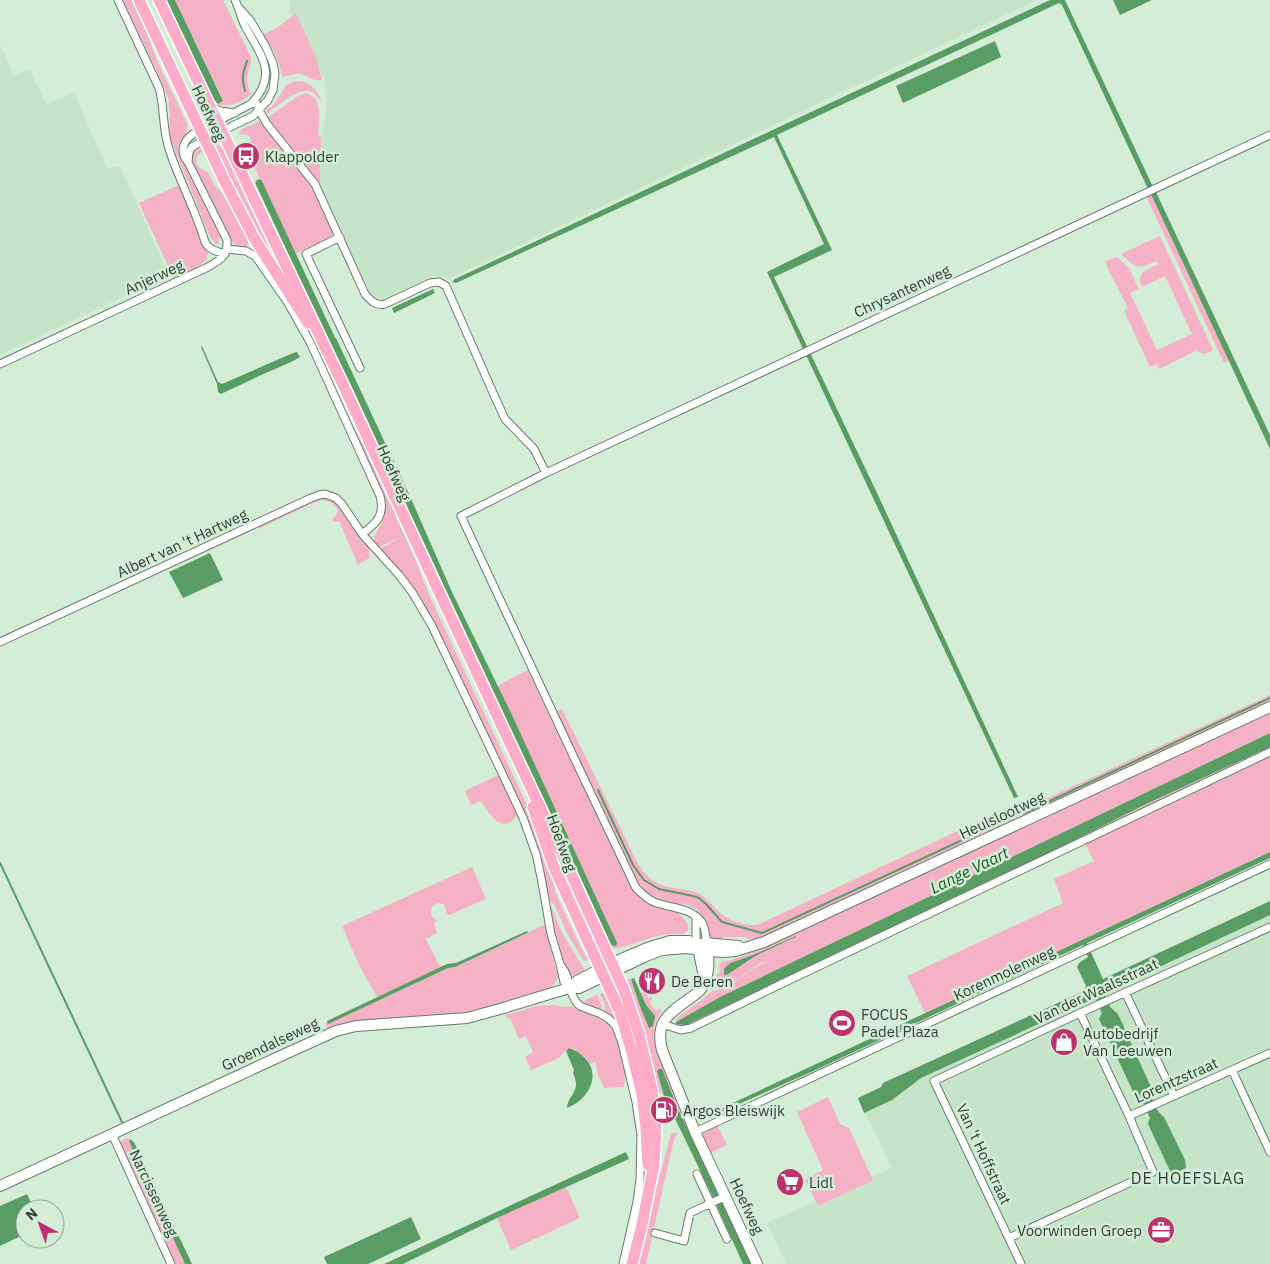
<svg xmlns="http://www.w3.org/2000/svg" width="1270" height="1264" font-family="'IBM Plex Sans',sans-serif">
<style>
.built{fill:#c5e4c8}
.green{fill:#f5b2c6;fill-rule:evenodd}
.water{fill:#599c64}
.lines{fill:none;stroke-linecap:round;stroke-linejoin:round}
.stream{stroke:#599c64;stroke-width:2}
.canal{stroke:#599c64;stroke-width:7}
.street-casing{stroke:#667d69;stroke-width:9}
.secondary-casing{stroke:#667d69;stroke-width:12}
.primary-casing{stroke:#fff;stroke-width:14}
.street{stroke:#fff;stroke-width:7}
.secondary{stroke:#fff;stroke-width:10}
.primary{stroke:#fdadca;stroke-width:11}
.labels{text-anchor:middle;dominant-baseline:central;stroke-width:5;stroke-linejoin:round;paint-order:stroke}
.street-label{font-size:15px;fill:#333d34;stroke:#d4edd6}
.poi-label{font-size:15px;fill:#333d34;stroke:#d4edd6;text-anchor:start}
.water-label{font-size:16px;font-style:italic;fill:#0f5a24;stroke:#d4edd6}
.neighbourhood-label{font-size:16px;letter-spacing:1px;fill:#333d34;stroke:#d4edd6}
</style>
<rect width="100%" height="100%" fill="#d4edd6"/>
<path class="built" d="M290 0H1037L451 278 432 276 383 299 370 293 320 185 318 157 327 104 325 80 289 10Z
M0 45 14 75 30 70 46 104 74 93 107 168 120 166 169 275 0 355Z
M1270 906V1264H786L767 1223 892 1168 859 1099Z"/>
<path class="green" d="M123 0H132L147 34 158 63 188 125 185 135 178 145 179 153 220 236 219 243 216 244 210 237 169 135 170 115 168 97 155 67Z
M175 0H223L251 57C250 74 243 76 251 94 242 102 231 107 218 105V104L223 100Z
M296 13 317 60 322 80H315L299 73 282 77C280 65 277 55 270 45 268 41 264 39 262 35L277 28Z
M299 81C312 83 318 91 322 102 319 99 317 95 314 93 301 84 278 106 268 113L266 112 268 108 272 107 286 85 293 82Z
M305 93C324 96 319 122 318 136L321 137 320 172V182L318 184 267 118 298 96Z
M260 121 311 183 336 235 295 254 248 154C251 146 255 131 240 135L239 134 242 129Z
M211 140 222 147 272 254 291 288 266 249 211 145Z
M199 148 205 151 199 154 196 158 197 165 200 168 208 172 215 186 221 191 249 241 246 248 237 246 232 242 191 162 192 153Z
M179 185 196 226 201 243 208 252 207 259 203 263 197 267 198 268 174 279 139 203Z
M1150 192 1229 361 1224 363 1146 196Z
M1160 236 1213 350 1205 354 1195 351 1159 369 1157 364 1150 367 1124 311 1128 308 1107 267 1106 261 1117 257 1129 268 1139 289 1130 293 1157 350 1192 334 1165 276 1142 287C1135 273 1148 269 1159 264L1157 261C1136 269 1139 270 1121 254Z
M329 341 617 943 497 686 528 670 633 889C637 895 643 901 650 904 658 908 668 908 676 912 682 915 697 930 682 934 679 935 674 934 671 934 649 935 632 947 611 949L326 342Z
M357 431 415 559 431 599 532 816 557 896 580 946 587 958 586 961 583 960 567 933 554 904 548 900 540 857 530 827 431 618 414 588 380 549 399 538 383 545 379 548 374 541C374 535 377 531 380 526 386 516 387 506 383 495L354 432Z
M322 498 332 500 340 507 352 525 369 548V558L358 565 339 521 334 522 332 519 336 515 338 511 337 508 330 502 321 500 313 503 258 529 260 525 316 499Z
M1270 695V703L1026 817 1020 811Z
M562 709 636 860C648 881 656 885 679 889 685 889 692 891 698 893 706 897 712 905 718 911 728 921 744 926 757 925L1013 805 1018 821 761 938 747 939 746 937H722V941C719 940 713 940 710 938 708 936 707 934 707 931 702 913 700 908 682 903L681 905C664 900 649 898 637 884L555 712Z
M1270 710V733L720 997 676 1022V1019L704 998 712 991 721 989 729 985 764 962V961C750 970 730 987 714 988L717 974H719L720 967H718L722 961 733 960V959L741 957V956L747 954 792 933 796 934 823 921 825 918ZM796 936V937C773 948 749 958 728 974L730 963 753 955Z
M1270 747V750L684 1028 676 1025V1024L686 1025 990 880 1035 860 1144 805Z
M1270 754V852L925 1013 907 976 1063 903 1054 879 1094 861 1084 842Z
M498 775 517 814C515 818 513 821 509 823 496 828 487 809 481 801L471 805 465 791Z
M472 867 486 899 449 915 446 914V909L444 904 437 903C429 907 428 916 437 920L434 924 437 933 426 939 439 965 445 966 377 997 359 965 342 926Z
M549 905 551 906 562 933 586 972 578 976C577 976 572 975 571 974 560 966 552 919 549 905Z
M546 924 549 943 558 977 555 983 551 988 472 1013 330 1030 328 1029 325 1023 327 1022 329 1023 448 968 455 967Z
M628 979H631L641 1009 649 1028 655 1016 646 1005 641 993 645 991 648 998 652 997V999L649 1002 656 1011 660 1008 662 1011C659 1015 656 1019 655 1025 651 1038 671 1088 677 1103H675L670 1090 659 1080 664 1096 658 1089 655 1084 653 1067 643 1029 626 983Z
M606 991 619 1023 618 1024 614 1018 605 1012V1005L600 994Z
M596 995 598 996 602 1007 599 1010 583 1001Z
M552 1005 566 1007 571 1006C581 1013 595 1014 606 1022 617 1031 625 1061 625 1076 625 1079 624 1084 624 1087L604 1088C600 1079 596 1072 596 1062L590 1064 585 1057 572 1048 567 1049 559 1058 531 1070 525 1057 533 1052 526 1036 519 1039 510 1018H506L505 1015 536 1006Z
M828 1097 840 1124 849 1128 873 1180 818 1206 805 1180 823 1170 797 1112Z
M717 1125 727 1145 710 1153 702 1136 703 1134 707 1132V1130Z
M671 1133H678L674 1139 646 1264H638L646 1232 653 1197 661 1172Z
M127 1138 129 1140 135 1156 185 1264H175L121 1150 120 1142Z
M566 1187 580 1218 511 1250 497 1218Z"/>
<path class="water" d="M167 0H175L223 101 218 104 212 98Z
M1050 0H1065L1153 187 1148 189 1062 5 1059 3 777 135 832 250 774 277 877 493 1018 797 1014 798 767 272 824 244 774 137 456 283 452 282 455 279Z
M1113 0H1152L1120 15Z
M995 41 1001 57 903 103 896 86Z
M1155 190 1270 435V449L1150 192Z
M433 289 435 293 394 313 392 308Z
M336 338 409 494 452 592 512 715 617 943 616 946 611 945 329 341Z
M202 346 218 382 222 384 293 353 297 352 300 357 291 362 259 376 221 394 218 392 217 384 201 347Z
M210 553 223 580 183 598 169 572Z
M1270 733V747L1144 805 1035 860 990 880 686 1025 676 1024V1022L720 997Z
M1270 852V858L1087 943 1103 979 1270 901V915L1104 993 1110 1007 1118 1014 1150 1085C1152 1090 1150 1094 1152 1098 1154 1105 1158 1113 1164 1117L1185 1160 1186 1168 1172 1175 1148 1124 1150 1118 1142 1100 1136 1098 1099 1019 1102 1013 1095 998 921 1078 892 1100 864 1113 858 1098 881 1087 883 1083 1084 991 1086 986 1077 967 1079 963 1088 957 1083 945 811 1072 721 1112 720 1109Z
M527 931H528L527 933 455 967 448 968 328 1024 327 1021 447 964 456 963Z
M796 936V937C783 943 769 949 756 956 746 961 736 970 726 975L724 974V969L730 963 753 955Z
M634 978 646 1005 655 1016 653 1026 649 1028 641 1009 631 979Z
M569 1048C573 1049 576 1051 579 1053 604 1070 591 1099 567 1108 568 1094 582 1093 573 1073L574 1070 566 1051Z
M659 1069H662L678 1109 751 1264H743L713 1197 664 1096 657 1071Z
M131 1139 132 1141 134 1142 192 1264H185L135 1156 129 1140Z
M626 1152 629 1159 497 1218 403 1264H384Z
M27 1194 34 1209H25V1234L0 1246V1206Z
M411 1217 421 1239 368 1264H327L324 1257Z"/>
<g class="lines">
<path class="stream" d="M245 91C241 78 243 73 247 61
M598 790 633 865 644 880 659 889 693 896 699 898 706 904 722 922 762 933 1014 816
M1024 813 1270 698
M0 863 122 1122"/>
<path class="canal" d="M259 183 336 348"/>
<g class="street-casing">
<path id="street" d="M118 0 159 88C165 109 162 131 170 152 180 182 196 211 205 242 209 250 216 251 225 254
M255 100 259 110 267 124 315 184 365 294C371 301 376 306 385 304L430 283 439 282 446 286 494 395 505 419 534 449 546 473 461 516 577 764 636 888C641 893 647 899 654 902 670 908 689 907 701 921 705 926 706 937 707 943
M211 107 220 111 235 113
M188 162 189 152 192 147 205 139 253 116 268 100 273 90 275 74 273 63 265 45 250 20 240 9
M340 237 306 254 360 368
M227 249 246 251 256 257 288 303 310 342 380 496C385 515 377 523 362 534
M0 364 206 268C220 260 228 257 227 240L188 162C179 152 183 141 193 134L251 104C279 74 261 56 245 26 241 18 239 8 235 0
M546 473 1270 135
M0 642 311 498 319 495 325 494 336 498 342 504 362 534 399 575 412 592 432 626 511 792 523 818 536 854 541 877 551 934 560 964 564 982 569 988 576 1002 580 1006 601 1014 609 1019 616 1026 622 1043 636 1102 641 1135 640 1179 637 1202 623 1264
M696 917V942
M561 966C567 973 569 979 569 988
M1125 992 1174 1096
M1080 1013 1129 1116
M662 1024 681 1030 691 1028 781 984 1270 752
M1232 1070 1270 1152
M695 1132 1270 864
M112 1134 171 1264
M697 1174 727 1239
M655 1233 684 1241 690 1213 726 1196
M1009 1238 1153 1172 1129 1116 1270 1053
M1021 1264 934 1081 1080 1013 1270 927"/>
</g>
<g class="secondary-casing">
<path id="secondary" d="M697 943 705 981
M704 943 739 946
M707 943C709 958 710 972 703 986 700 992 694 995 689 999 668 1014 655 1022 662 1050L695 1132 757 1264
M569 988 577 981 612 963 647 948 670 941H689
M0 1186 285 1054 336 1031 356 1026 467 1018 500 1009 569 988H579L646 956 662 950 686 948 722 952 735 951 764 942 1270 707"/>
</g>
<g class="primary-casing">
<path id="primary" d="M139 0 225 182 254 238 308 323
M159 0 346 391 439 592 562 854 624 990 639 1034 652 1090 656 1127 654 1165 641 1229 632 1264
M533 807 553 865 620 1012 631 1049 642 1094 646 1128 648 1165"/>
</g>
<use href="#street" class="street"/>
<use href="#secondary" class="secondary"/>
<use href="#primary" class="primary"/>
</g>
<defs>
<g id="bus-disc" transform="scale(1.4375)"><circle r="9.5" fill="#bc336e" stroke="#d4edd6"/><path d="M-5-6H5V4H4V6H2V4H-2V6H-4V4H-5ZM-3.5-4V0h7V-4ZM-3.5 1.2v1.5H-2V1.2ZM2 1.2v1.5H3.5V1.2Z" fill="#fff"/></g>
<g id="restaurant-disc" transform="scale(1.4375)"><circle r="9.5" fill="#bc336e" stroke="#d4edd6"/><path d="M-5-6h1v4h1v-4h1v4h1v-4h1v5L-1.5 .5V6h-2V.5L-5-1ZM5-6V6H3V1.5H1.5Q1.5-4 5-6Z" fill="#fff"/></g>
<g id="stadium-disc" transform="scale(1.4375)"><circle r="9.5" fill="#bc336e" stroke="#d4edd6"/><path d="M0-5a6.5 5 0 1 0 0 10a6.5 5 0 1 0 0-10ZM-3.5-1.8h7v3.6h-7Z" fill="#fff"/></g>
<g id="shop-disc" transform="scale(1.4375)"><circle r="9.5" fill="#bc336e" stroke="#d4edd6"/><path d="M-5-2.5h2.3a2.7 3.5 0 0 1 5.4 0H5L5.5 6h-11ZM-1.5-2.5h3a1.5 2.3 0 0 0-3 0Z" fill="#fff"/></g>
<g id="fuel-disc" transform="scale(1.4375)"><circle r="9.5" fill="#bc336e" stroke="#d4edd6"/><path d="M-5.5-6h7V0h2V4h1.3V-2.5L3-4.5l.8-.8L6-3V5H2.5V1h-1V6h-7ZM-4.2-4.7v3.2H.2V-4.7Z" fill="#fff"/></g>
<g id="supermarket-disc" transform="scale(1.4375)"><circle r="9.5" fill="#bc336e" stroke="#d4edd6"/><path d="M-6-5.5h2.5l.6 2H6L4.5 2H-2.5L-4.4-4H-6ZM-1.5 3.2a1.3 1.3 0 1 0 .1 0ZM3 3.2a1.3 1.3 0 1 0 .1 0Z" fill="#fff"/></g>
<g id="office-disc" transform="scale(1.4375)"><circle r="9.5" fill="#bc336e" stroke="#d4edd6"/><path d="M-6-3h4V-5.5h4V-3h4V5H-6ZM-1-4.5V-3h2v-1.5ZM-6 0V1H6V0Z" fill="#fff"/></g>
</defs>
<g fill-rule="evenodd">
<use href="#bus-disc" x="246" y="156"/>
<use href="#restaurant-disc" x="652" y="981"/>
<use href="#stadium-disc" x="842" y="1023"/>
<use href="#shop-disc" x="1064" y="1042"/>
<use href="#fuel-disc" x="664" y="1110"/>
<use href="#supermarket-disc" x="790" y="1182"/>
<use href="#office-disc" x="1161" y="1230"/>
</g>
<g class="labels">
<g class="street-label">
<text transform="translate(209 113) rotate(65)">Hoefweg</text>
<text transform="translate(154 277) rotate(-25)">Anjerweg</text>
<text transform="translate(902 291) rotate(-25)">Chrysantenweg</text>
<text transform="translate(394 473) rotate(66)">Hoefweg</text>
<text transform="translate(182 543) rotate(-25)">Albert van 't Hartweg</text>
<text transform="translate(1002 815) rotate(-25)">Heulslootweg</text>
<text transform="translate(562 843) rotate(70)">Hoefweg</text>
<text transform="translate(1004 973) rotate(-25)">Korenmolenweg</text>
<text transform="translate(1096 991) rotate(-25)">Van der Waalsstraat</text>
<text transform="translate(270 1044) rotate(-25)">Groendalseweg</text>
<text transform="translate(1176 1080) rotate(-24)">Lorentzstraat</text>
<text transform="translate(984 1154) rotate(65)">Van 't Hoffstraat</text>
<text transform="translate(154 1193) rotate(65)">Narcissenweg</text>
<text transform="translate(747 1206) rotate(65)">Hoefweg</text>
</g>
<g class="poi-label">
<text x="265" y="156">Klappolder</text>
<text x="671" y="981">De Beren</text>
<text x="861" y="1014">FOCUS<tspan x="861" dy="17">Padel Plaza</tspan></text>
<text x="1083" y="1033">Autobedrijf<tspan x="1083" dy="17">Van Leeuwen</tspan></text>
<text x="683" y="1110">Argos Bleiswijk</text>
<text x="809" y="1182">Lidl</text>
<text x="1142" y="1230" text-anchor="end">Voorwinden Groep</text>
</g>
<g class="water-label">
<text transform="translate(969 870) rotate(-26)">Lange Vaart</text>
</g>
<g class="neighbourhood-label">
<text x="1188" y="1178">DE HOEFSLAG</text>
</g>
</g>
<g transform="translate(40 1224) rotate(319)"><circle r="24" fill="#d4edd6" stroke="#94a795"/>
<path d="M0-4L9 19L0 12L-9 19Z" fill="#bc336e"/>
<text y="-8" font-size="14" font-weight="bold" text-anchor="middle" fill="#333d34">N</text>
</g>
</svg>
